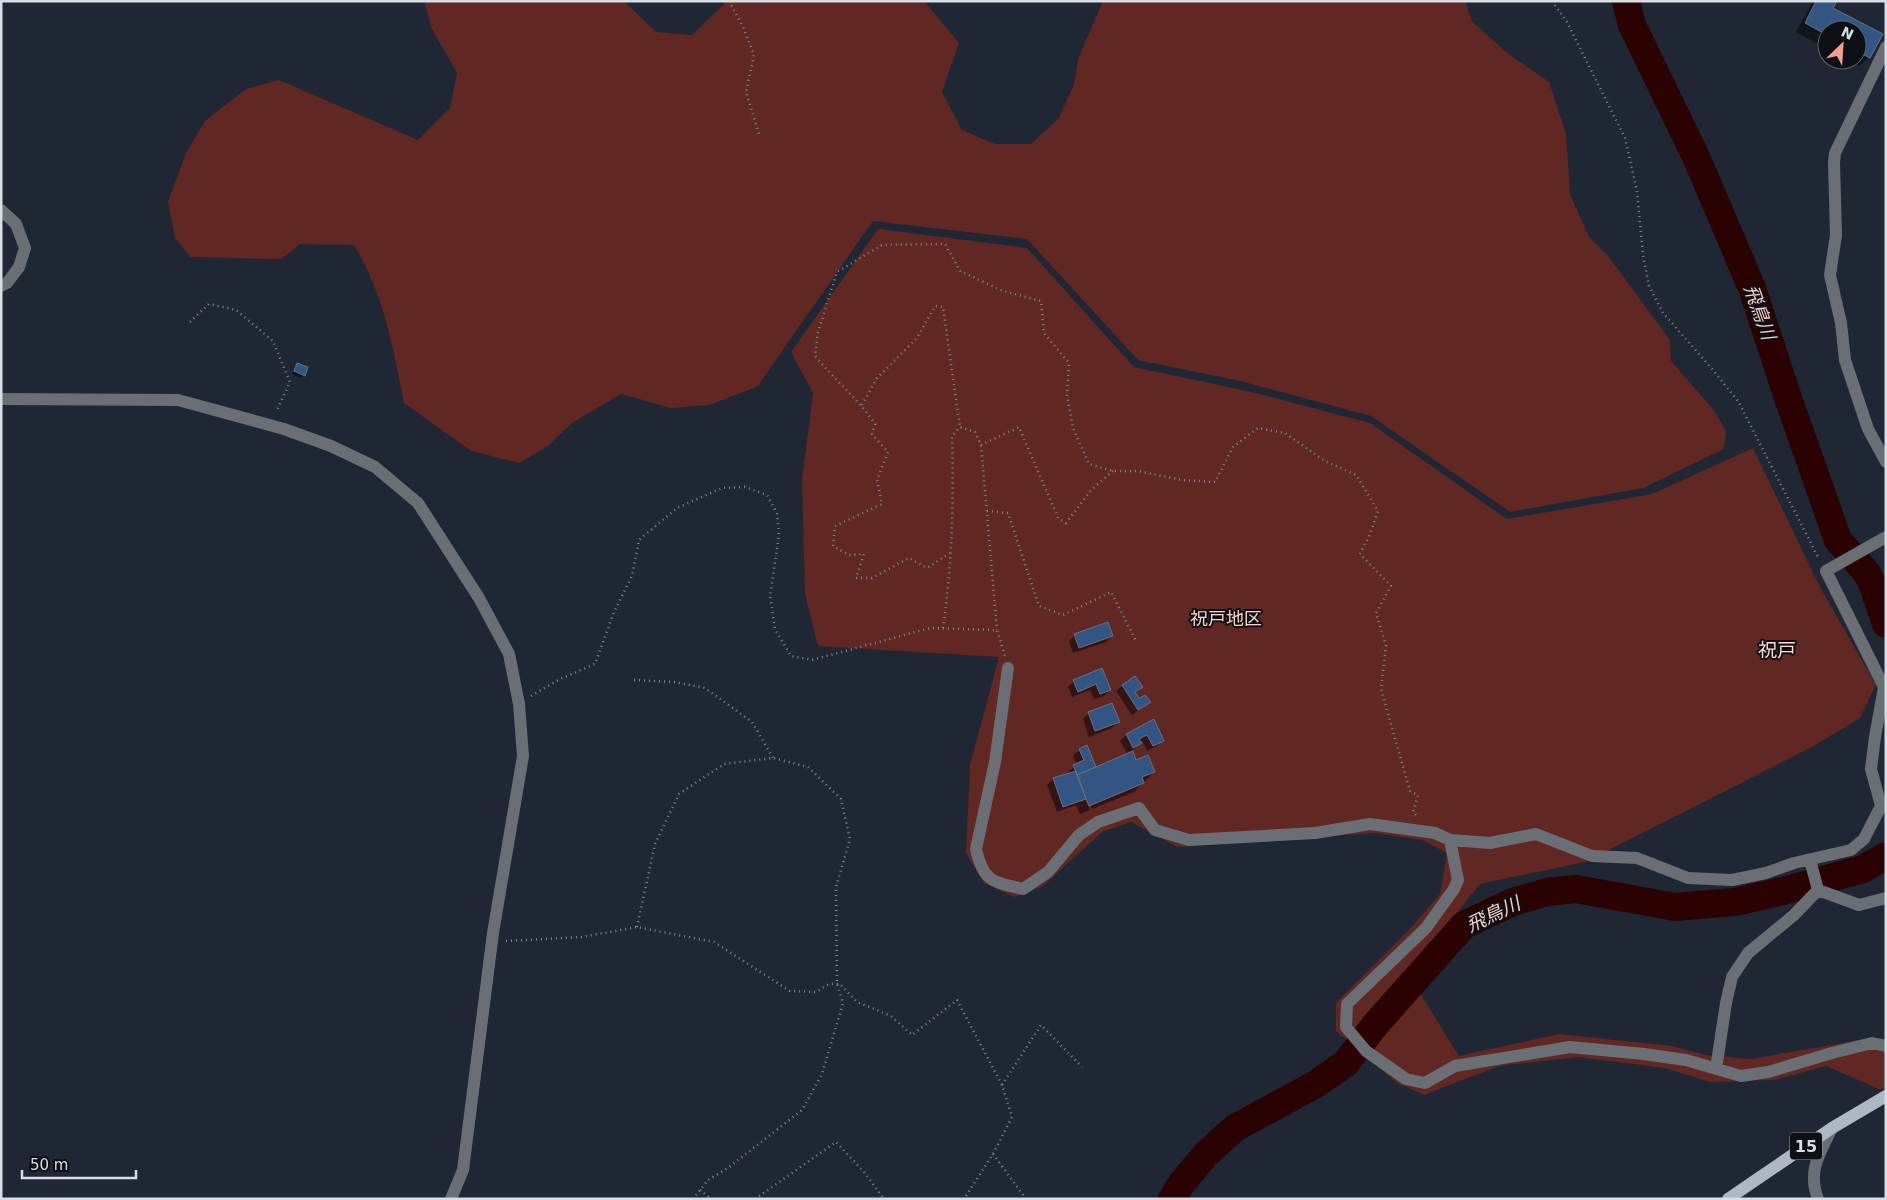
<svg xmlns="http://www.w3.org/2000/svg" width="1887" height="1200" font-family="'DejaVu Sans','Noto Sans JP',sans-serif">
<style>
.green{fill:#602723}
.shadow{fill:#0007}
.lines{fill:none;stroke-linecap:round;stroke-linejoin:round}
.river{stroke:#2b0202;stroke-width:28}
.building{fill:#325584;stroke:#67717f}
.path{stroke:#828993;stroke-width:2.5;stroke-dasharray:1 4;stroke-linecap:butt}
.minor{stroke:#6a6f75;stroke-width:12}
.major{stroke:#aeb8c5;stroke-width:12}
.labels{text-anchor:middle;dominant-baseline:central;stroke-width:4;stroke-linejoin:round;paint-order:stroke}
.shield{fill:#0c1015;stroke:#9ba0a7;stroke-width:1}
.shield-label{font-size:16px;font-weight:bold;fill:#d8dee6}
.park-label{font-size:18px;fill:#fbd2cc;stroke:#0c1015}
.water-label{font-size:19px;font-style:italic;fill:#f8cfca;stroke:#0c1015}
.neighbourhood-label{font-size:19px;fill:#fcd9d4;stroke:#0c1015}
</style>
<rect width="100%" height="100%" fill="#1e2733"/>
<path class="green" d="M424 1H624L656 32 692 35 724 4V1H924L959 43 942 92 962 130 995 144H1031L1058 119 1074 85 1078 59 1103 1H1465L1472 21 1507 53 1549 82 1566 134 1570 194 1589 237 1609 257 1670 340 1671 361 1712 408 1726 431 1724 449 1643 488 1510 512 1371 416 1240 381 1138 360 1027 239 873 221 757 387 709 405 671 408 621 394 572 423 548 446 519 463 471 451 404 403C393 347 384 295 354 245L300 244 281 259 190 257 175 238 168 202 186 153 205 121 246 89 279 80 418 140 450 108 457 73 432 29Z
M878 229 1027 248 1134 367 1256 393 1370 423 1507 519 1652 494 1753 448 1820 587 1876 685 1860 718 1812 747 1585 862 1480 884 1408 974 1459 1056 1559 1034 1672 1046 1706 1055 1751 1059 1865 1039 1886 1041V1086L1881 1090 1826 1066 1774 1080 1710 1082 1665 1068 1579 1057 1499 1066 1424 1095 1397 1083 1336 1031V1003L1411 928 1440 894 1447 853 1422 840 1376 833 1177 847 1131 822 1102 832 1043 886 1014 897 984 883 966 853 970 765 999 657 818 646 805 594 802 480 813 393 791 352Z"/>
<path class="shadow" d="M1815 1H1830L1832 8 1881 35 1869 57 1860 66 1848 60H1857V30H1827V49L1796 32 1811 5Z
M298 364 304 375 301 378 292 374Z
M1075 635 1112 636 1106 642 1073 653 1069 641Z
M1101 670 1110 690 1104 696 1094 699 1090 690 1072 697 1068 687 1074 681Z
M1122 686 1141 687 1135 693 1139 700 1149 702 1132 715 1116 691Z
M1089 713 1118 722 1112 728 1089 737 1083 719Z
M1153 721 1163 740 1157 746 1147 751 1142 741 1134 749 1127 753 1120 741 1126 735Z
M1079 750 1090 771 1136 762 1154 772 1134 792 1092 809 1080 778H1077L1090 810 1080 814 1076 805 1057 812 1047 785 1053 779 1069 774 1068 772 1077 765 1073 756Z"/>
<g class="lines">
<path class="river" d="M1626 1 1632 25 1697 159 1752 288 1788 398 1838 540 1866 572 1872 583 1886 624
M1172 1199 1181 1184 1206 1154 1235 1128 1316 1084 1346 1063 1375 1025 1464 925 1513 902 1547 892 1576 889 1675 907 1735 902 1783 891 1863 869 1886 856"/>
</g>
<path class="building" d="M1816 1H1832L1836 3 1833 8 1883 34 1870 58 1857 51V30H1827V35L1805 23Z
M297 363 308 367 305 376 294 371Z
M1108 622 1113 636 1079 648 1074 634Z
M1102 668 1111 690 1100 694 1096 684 1078 692 1073 680Z
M1135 676 1143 687 1135 692 1139 698 1145 695 1151 702 1138 710 1122 685Z
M1112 703 1120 722 1095 731 1088 712Z
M1154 719 1164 741 1153 746 1147 735 1139 739 1142 743 1133 748 1126 734Z
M1087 745 1096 767 1077 775 1073 765 1084 760 1079 749Z
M1133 751 1136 760 1148 755 1155 772 1142 777 1144 783 1089 806 1077 775Z
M1076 771 1086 799 1063 807 1053 778Z"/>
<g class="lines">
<path class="path" d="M729 1 743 27 754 55 746 92 759 134
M1552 1 1567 22 1625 138 1637 191 1643 255 1649 286 1663 313 1713 370 1738 401 1819 559
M190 322 209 304 236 310 273 341 290 382 276 412
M862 405 877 378 917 338 935 306 943 307 960 427
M981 445 1019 427 1058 518 1066 523 1091 490 1113 471
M987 511 1008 513 1039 606 1063 615 1111 592 1136 641
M950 553 927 568 909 558 872 578H856L864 554 849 555 833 546 835 526 882 504 877 480 888 452 872 434 875 424C858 399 834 379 815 356L818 332 837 272 882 245 945 244 960 271 1003 291 1041 301 1044 333 1069 363 1067 396 1073 428 1089 464 1113 471H1137L1182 480 1215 482 1233 447 1258 428 1285 433 1325 461 1356 475 1378 511 1370 534 1360 554 1391 586 1376 613 1386 646 1381 689 1410 791 1418 795 1413 812 1417 816
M943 628C952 565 954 500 952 436L960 427 975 432 981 445 997 630
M634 680 674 682 705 688 752 722 773 758
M531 696 560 679 595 664 614 612 632 576 639 540 677 508 722 488 745 487 767 495 777 513 779 535 770 596 775 629 791 656 812 660 930 628 997 630 1005 656
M637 927 655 844 679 794 724 764 773 758 808 767 841 799 850 839 836 887 837 984 843 1003 822 1074 802 1110 728 1168 708 1180 693 1199
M506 941 582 937 637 927 714 942 790 991 816 992 829 984H840L857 1002 891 1016 912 1035 957 1000 1002 1085 1012 1117 993 1154 964 1199
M1002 1085 1041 1025 1082 1067
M993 1154 1026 1199
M700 1190 711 1199
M755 1199 836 1142 864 1172 884 1199"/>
<path class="minor" d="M1886 47 1835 153 1834 162 1836 235 1830 275 1841 323 1845 360 1868 429 1886 462
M1 210 16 224 25 248 19 267 7 283 1 286
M1 399 178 400 284 429 331 446 375 467 418 503 479 598 509 654 519 704 523 756 493 933 463 1170 451 1199
M1008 668 995 762 976 849C983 881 992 882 1023 889L1048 872 1079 835 1098 822 1139 808 1155 830 1189 840 1315 833 1370 824 1435 833 1450 840 1490 843 1536 834 1592 856 1637 858 1688 878 1732 880 1766 873 1794 863 1851 850 1864 839 1881 806 1871 769 1875 737 1884 687 1826 571 1886 537
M1450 840 1458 880 1454 889 1426 928 1347 1004 1346 1027 1366 1051 1406 1079 1425 1083 1455 1066 1570 1047 1644 1054 1686 1060 1741 1076 1768 1072 1832 1053 1872 1043 1886 1046
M1810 860 1818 890 1859 905 1886 898
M1716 1069 1726 1003 1732 977 1748 953 1794 915 1818 890
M1818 1199C1807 1171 1820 1153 1832 1128"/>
<path class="major" d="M1728 1199 1832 1128 1886 1096"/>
</g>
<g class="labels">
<rect class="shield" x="1790" y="1132.5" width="32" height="27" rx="4"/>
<g class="shield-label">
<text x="1806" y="1146">15</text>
</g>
<g class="park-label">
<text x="1226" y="618">祝戸地区</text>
</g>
<g class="water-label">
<text transform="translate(1760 312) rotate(70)">飛鳥川</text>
<text transform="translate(1493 914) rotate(-25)">飛鳥川</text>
</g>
<g class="neighbourhood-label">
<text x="1777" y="650">祝戸</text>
</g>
</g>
<rect width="1887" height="1200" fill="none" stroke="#d8dee6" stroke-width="5"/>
<g transform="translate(1842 45) rotate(25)"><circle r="24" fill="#0c1015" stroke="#5e6269"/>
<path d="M0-4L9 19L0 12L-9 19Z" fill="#f59c93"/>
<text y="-8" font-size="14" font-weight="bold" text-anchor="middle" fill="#d8dee6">N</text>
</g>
<path d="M22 1170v8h114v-8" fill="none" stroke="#d8dee6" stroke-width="2.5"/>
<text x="30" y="1170" font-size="15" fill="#d8dee6" stroke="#0c1015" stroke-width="4" paint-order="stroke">50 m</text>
</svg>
